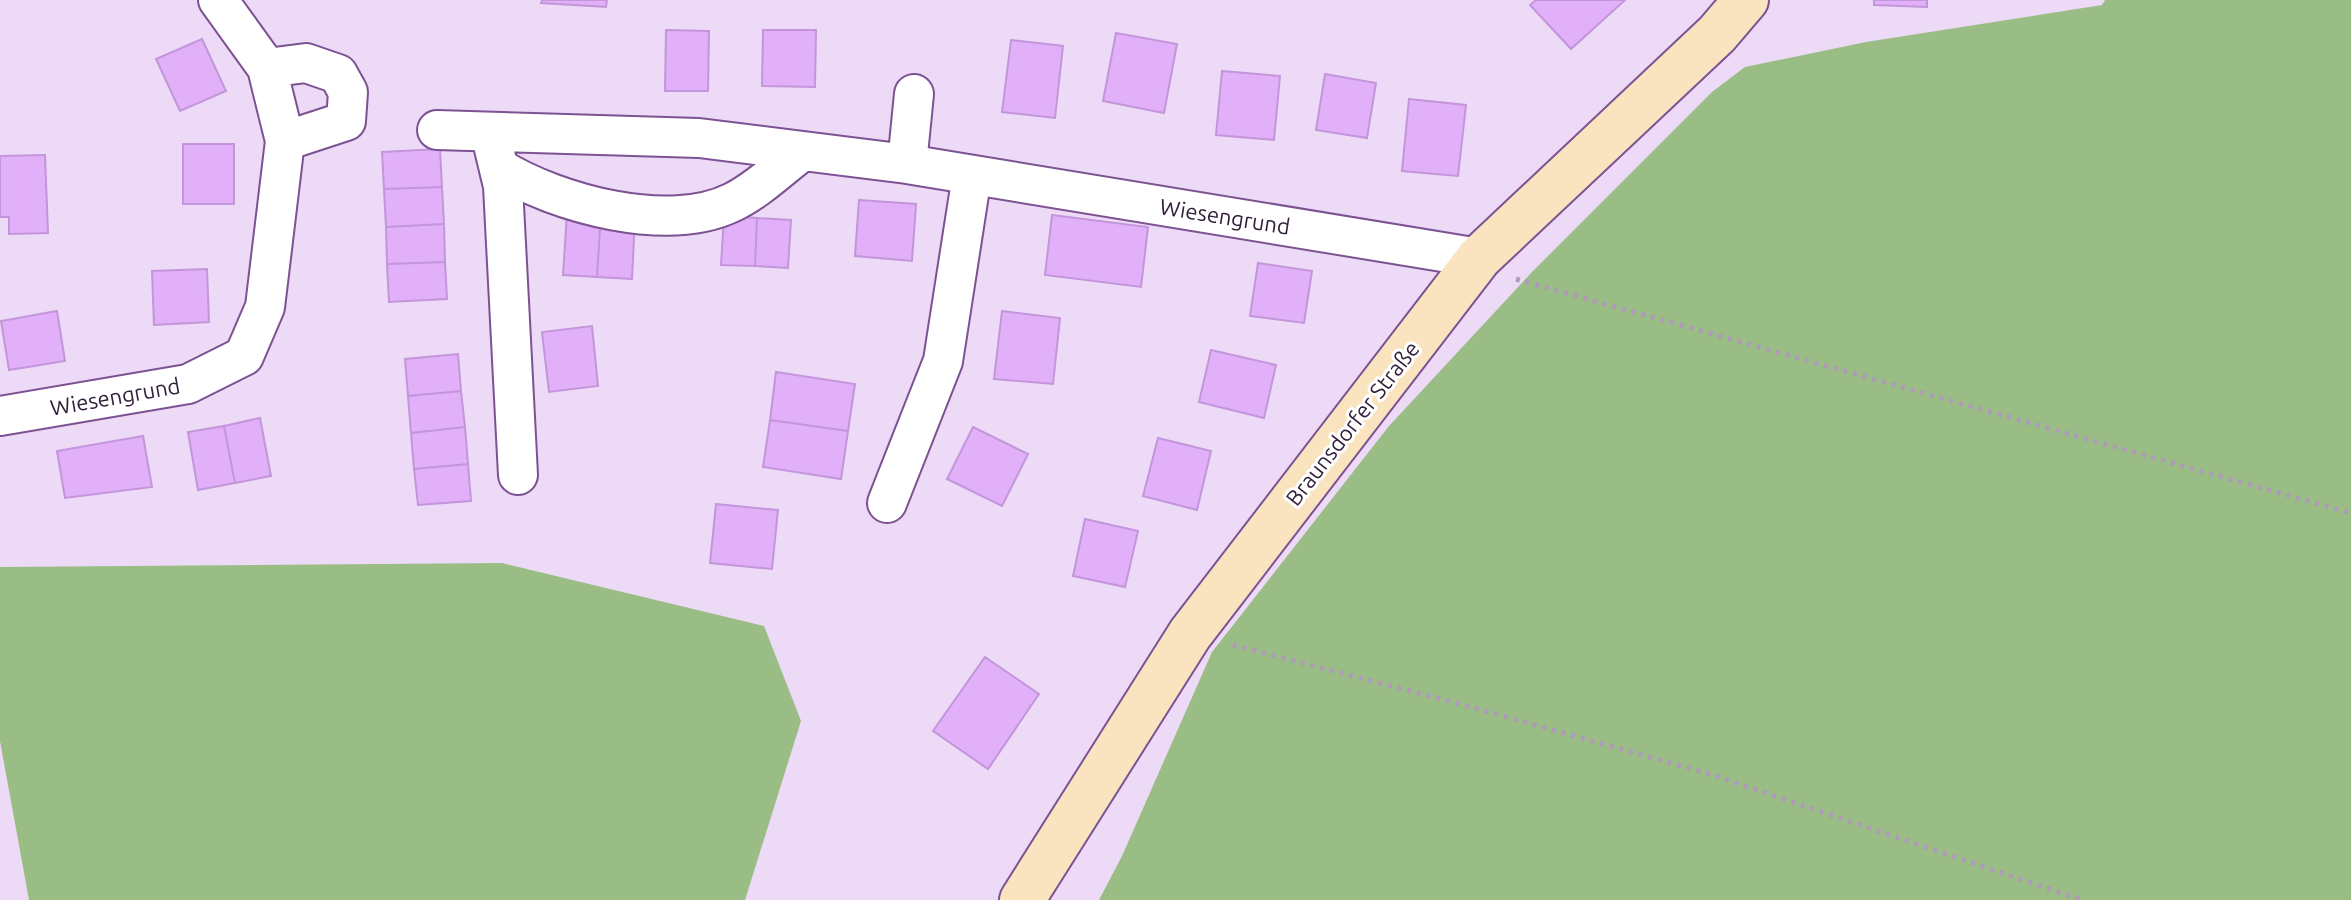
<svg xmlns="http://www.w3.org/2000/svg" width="2351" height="900" font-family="Ubuntu,sans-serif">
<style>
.green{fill:#9abd85}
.building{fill:#e1b0f9;stroke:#c395da;stroke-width:2}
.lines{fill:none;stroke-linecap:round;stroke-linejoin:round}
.street-casing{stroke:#7d5292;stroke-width:42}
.secondary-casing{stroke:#7d5292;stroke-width:48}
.path{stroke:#ae9bb7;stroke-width:5;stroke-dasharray:4 6;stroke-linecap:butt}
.street{stroke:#fff;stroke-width:38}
.secondary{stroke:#fae4c0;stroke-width:44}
.labels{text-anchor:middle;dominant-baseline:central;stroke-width:6;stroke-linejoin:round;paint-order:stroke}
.street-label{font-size:22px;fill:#32203b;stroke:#fff}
</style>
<rect width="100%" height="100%" fill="#eddaf7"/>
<path class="green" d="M2105 0H2351V900H1099L1122 856 1212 652 1389 426 1531 273 1712 92 1745 67 1866 42 2102 5Z
M502 563 764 626 801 721 745 900H29L0 741V567Z"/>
<path class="building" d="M542 0H607L606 7 541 3Z
M1536 0H1625L1571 49 1530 5Z
M1874 0H1927V7L1874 5Z
M666 30 709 31 708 91H665Z
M763 30H816L815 87 762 86Z
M1116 33 1177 44 1164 113 1103 101Z
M202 39 226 91 180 111 156 59Z
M1011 40 1063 46 1055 118 1002 112Z
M1222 71 1280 76 1274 140 1216 135Z
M1325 74 1376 83 1367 138 1316 130Z
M1409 99 1466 105 1458 176 1402 171Z
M183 144H234V204H183Z
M440 149 442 187 384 189 382 152Z
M45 155 48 233 9 234V217H0V156Z
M442 187 444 224 386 227 384 189Z
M859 200 916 204 912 261 855 256Z
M567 212 601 214 597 277 563 275Z
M601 214 635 216 632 279 597 277Z
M1052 215 1148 227 1141 287 1045 275Z
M724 216 757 218 755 266 721 265Z
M757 218 791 220 788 268 755 266Z
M444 224 445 262 387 264 386 227Z
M445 262 447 299 389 302 387 264Z
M1258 263 1312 271 1304 323 1250 316Z
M207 269 209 322 154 325 152 271Z
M57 311 65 361 9 370 1 321Z
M1002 311 1060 318 1053 384 994 379Z
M592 326 598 386 549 392 542 332Z
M1211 350 1276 365 1264 418 1199 402Z
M458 354 461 391 408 396 405 359Z
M776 372 855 384 848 431 770 420Z
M461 391 465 427 411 433 408 396Z
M260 418 271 476 235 483 224 426Z
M770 420 848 431 841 479 763 467Z
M224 426 235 483 198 490 188 432Z
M465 427 468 464 414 469 411 433Z
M973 427 1028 454 1002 506 947 479Z
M143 436 152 487 65 498 57 451Z
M1158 438 1211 451 1197 510 1143 496Z
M468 464 471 501 418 505 414 469Z
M716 504 778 510 772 569 710 563Z
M1085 519 1138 531 1125 587 1073 576Z
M985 657 1039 694 988 769 933 731Z"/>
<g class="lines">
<g class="street-casing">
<path id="street" d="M218 0 267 68 285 141
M437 130 699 138 907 164 1479 258
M490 132 503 186 518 475
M907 164 914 94
M499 168C557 204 669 234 733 202 758 190 781 167 803 151
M0 416 188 384 244 356 265 307 285 141 346 121 348 92 338 74 306 63 267 68
M887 503 943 361 972 175"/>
</g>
<g class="secondary-casing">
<path id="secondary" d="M1022 900 1190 634 1479 258 1717 34 1746 0"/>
</g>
<path class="path" d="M1516 279 2351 513
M1233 645 1464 705 1710 774 2082 900"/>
<use href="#street" class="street"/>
<use href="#secondary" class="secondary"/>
</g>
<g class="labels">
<g class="street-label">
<text transform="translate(1225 216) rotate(9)">Wiesengrund</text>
<text transform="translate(115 396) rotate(-10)">Wiesengrund</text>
<text transform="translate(1352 423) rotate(-52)">Braunsdorfer Straße</text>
</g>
</g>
</svg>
